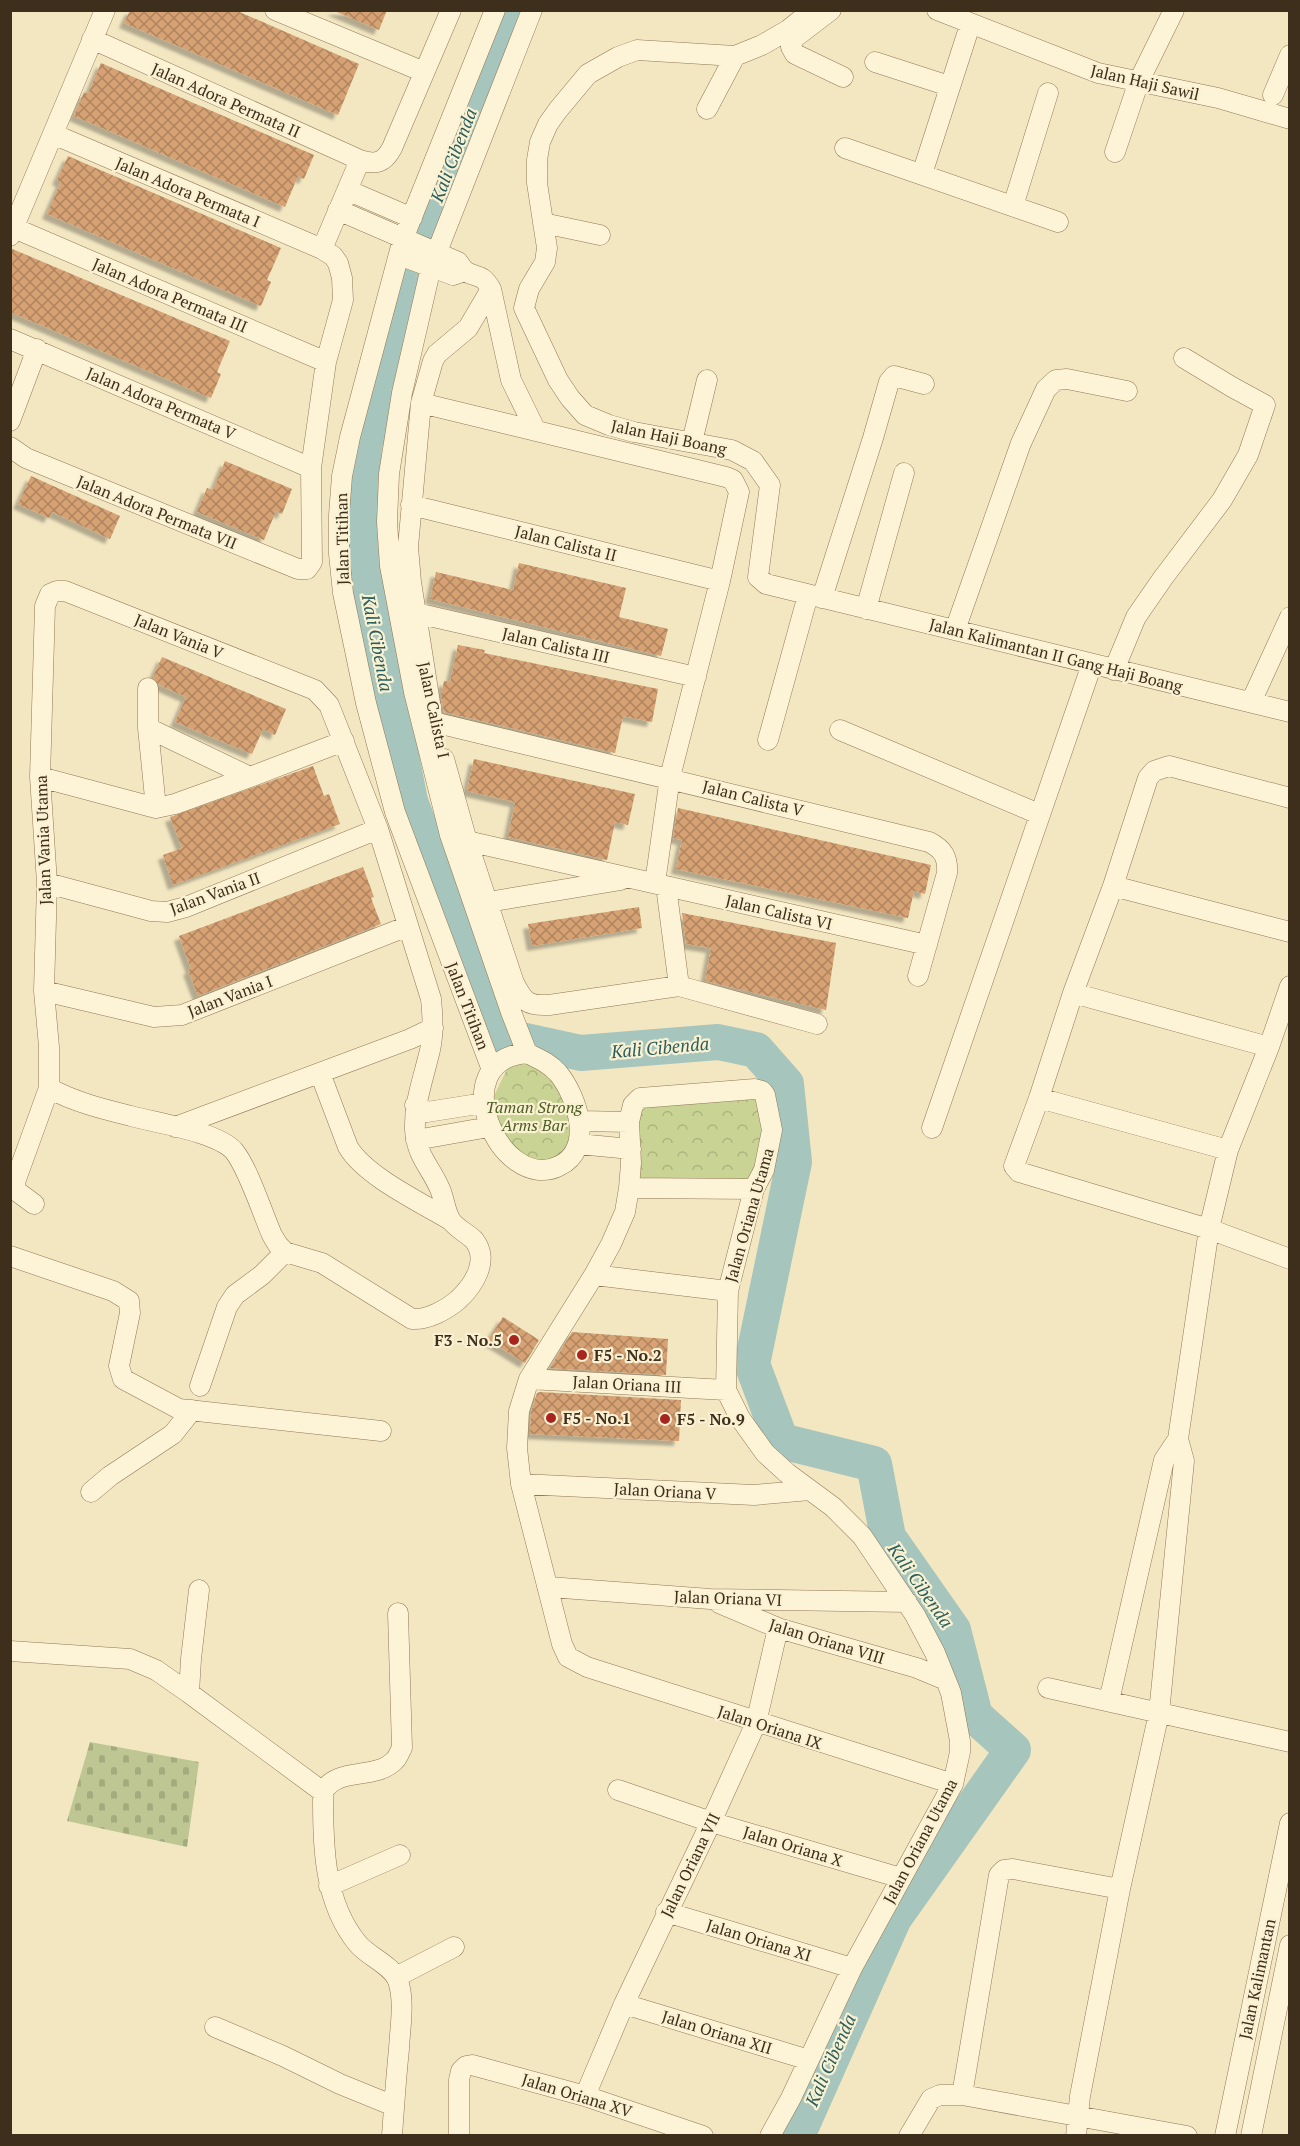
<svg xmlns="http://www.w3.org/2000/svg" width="1300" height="2146" font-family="'PT Serif',serif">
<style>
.cemetery{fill:url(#cemetery-stones)}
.park{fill:url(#park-crowns)}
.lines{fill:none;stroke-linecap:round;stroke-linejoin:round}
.river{stroke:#a5c5bd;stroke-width:36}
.building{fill:url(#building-cross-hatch);filter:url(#shadow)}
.minor-casing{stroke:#907856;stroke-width:21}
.minor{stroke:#fdf3d6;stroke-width:20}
.poi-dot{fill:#a7251e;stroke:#faf0d2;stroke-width:2}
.labels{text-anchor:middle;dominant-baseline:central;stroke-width:4.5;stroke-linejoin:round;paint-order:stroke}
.street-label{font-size:16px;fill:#3e2e1c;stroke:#faf0d2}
.park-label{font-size:16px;font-style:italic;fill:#4a5d20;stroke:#faf0d2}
.poi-label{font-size:16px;font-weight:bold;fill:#3e2e1c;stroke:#faf0d2;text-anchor:start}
.water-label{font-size:18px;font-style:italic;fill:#2a5f5f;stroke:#faf0d2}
</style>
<defs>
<pattern id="cemetery-stones" width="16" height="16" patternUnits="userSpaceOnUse" patternTransform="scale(1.5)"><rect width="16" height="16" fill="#bec794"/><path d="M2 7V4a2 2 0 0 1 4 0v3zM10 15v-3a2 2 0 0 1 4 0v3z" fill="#a4ab7f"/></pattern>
<pattern id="park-crowns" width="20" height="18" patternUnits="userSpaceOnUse" patternTransform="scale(1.5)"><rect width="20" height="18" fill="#c8d394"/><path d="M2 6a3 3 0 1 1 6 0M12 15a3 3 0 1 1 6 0" fill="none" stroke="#adb57f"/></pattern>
<pattern id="building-cross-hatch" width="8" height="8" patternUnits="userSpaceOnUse" patternTransform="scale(1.5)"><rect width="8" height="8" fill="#d6a173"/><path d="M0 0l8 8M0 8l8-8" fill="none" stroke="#af845e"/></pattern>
<filter id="shadow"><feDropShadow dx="-5" dy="5" stdDeviation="1.5" flood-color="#0004"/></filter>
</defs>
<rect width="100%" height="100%" fill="#f3e7c2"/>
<path class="cemetery" d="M90 1742 199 1762 187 1847 67 1821Z"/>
<path class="park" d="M514 1054 545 1062 580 1121 559 1167 524 1165 485 1115Z
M760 1093 768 1130 751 1186 633 1184 637 1108Z"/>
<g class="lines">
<path class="river" d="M508 10 426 228 364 446 360 548 410 801 494 1034 581 1053 718 1042 756 1050 786 1084 794 1162 752 1364 781 1441 874 1464 888 1537 953 1630 975 1716 1013 1750 894 1918 797 2136"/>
</g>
<path class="building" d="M130 10H235L359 64 338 115 124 23Z
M332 10H387L379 30Z
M101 63 314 155 304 179 298 176 285 207 74 116 84 92 88 94Z
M68 156 281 248 267 280 271 282 261 306 47 214 61 182 57 180Z
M10 248 230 341 217 372 221 374 211 398 10 312Z
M225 461 292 489 282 514 276 511 264 540 197 512 207 488 213 490Z
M31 476 120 516 110 539 52 512 49 518 18 504Z
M519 563 626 588 619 617 668 629 661 656 430 599 436 572 513 590Z
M458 645 485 650 484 653 658 689 652 722 623 716 615 753 444 712 441 696 444 681 450 682Z
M162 657 286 709 275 735 263 729 252 754 175 722 186 697 159 685 153 677Z
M474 759 635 794 628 825 615 822 607 860 508 837 515 802 467 791Z
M313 766 324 796 329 794 340 824 173 885 163 855 182 848 170 817Z
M678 808 931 865 925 894 914 891 908 918 676 869 682 840 673 838Z
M363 867 374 897 371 898 381 924 198 996 188 970 191 969 179 936Z
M639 907 642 928 532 946 528 924Z
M682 913 836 943 826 1010 705 981 711 948 686 944Z
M503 1317 539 1340 525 1363 488 1340Z
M572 1332 668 1339 666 1375 550 1368Z
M540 1392 681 1400 679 1441 530 1434 531 1413 537 1393Z"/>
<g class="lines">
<g class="minor-casing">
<path id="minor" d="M275 10 424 72
M813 10 788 30 762 45 735 56 637 50 618 57 588 74 558 110 548 124 540 142 537 160V183L547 248 545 262 529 289 524 308 558 380 570 398 585 415 609 425 634 432 732 450 753 461 770 485 758 577 766 584 1290 712
M831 10 793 39 791 47 795 54 843 77
M937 10 1098 73 1218 98 1290 119
M92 39 360 160C376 165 384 163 392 148L451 10
M875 62 949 86
M1273 95 1290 55
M707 109 735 56
M845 148 1058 222
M1115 152 1139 81 1174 10
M922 174 970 25
M347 190 412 218
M1013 206 1048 93
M338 210 458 262C460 265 462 268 465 271 477 279 481 272 491 289L511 380 536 431
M543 223 600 235
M14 228 326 362
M10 236 105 10
M322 249 360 160
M399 255 453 275 465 271
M10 339 311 468
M421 403 726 477 733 480 739 492 720 581 670 777 655 883
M10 421 37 349
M692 442 707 380
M10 447 26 458 298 569H307L312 562 311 468 326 362 343 300 342 278 338 263 333 256 322 249 53 134
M411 505 720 581
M57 591H65L315 690 329 705 378 829 431 999C433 1019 434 1038 428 1058 422 1083 414 1104 415 1130 417 1157 430 1166 440 1189 444 1198 445 1210 450 1219 455 1228 467 1233 474 1240 490 1260 474 1285 458 1300 446 1310 428 1320 412 1319L322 1263 285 1252 278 1245 272 1235C262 1212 248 1168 234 1151 218 1132 156 1123 131 1116 103 1109 74 1102 49 1088V1047L44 991 47 883 40 777 45 606 50 594Z
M822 598 873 438 889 382 894 376 924 384
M866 609 904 473
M416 613 696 677
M955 630 1021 443 1046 389 1056 380 1067 379 1127 391
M1114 670 1136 617 1163 578 1222 500 1248 455 1265 405 1232 387 1184 358
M148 688V728L156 808
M1251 702 1290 617
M433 722 411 582 408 547 421 403 433 361 437 354 468 328 491 289
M433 722 929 842C943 849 948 857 947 873L918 976
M148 728 250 777
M840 730 1039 814
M768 740 808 595
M444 759 467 841 514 983C524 1002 527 1006 549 1005L679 986 817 1024
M40 777 156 808 175 804 250 777 344 741
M1290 798 1169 766 1154 771 1148 778 1113 886 1073 993 1039 1098 1014 1166 1019 1172 1209 1229 1290 1259
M467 841 927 945
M47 883 151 911 167 912 186 907 378 829
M666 886 679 986
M1113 886 1290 932
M488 902 621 880
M44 991 154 1017 182 1015 408 926
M1073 993 1269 1047
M527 1053 511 1012 450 835 414 692 390 566 387 522 389 474 402 393 431 267 532 10
M527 1053C539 1059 549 1063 558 1073 577 1096 595 1149 559 1166 501 1195 441 1060 527 1053Z
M492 1070 395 812 366 703 343 593 339 554V515L342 476 350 437 403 239 495 10
M320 1073 348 1147C365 1176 420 1202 450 1220
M1039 1098 1228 1150
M415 1105 427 1112 484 1103
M580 1121 629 1122
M175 1127 410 1039 433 1028
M932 1128 1092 664
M416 1140 489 1127
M578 1144 631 1149
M629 1188 754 1189
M34 1204 15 1190V1182L49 1088
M10 1256 113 1291 129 1301 130 1313 119 1366 123 1379 179 1409 381 1431
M594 1275 728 1291
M529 1379 726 1390
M200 1386 227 1307 235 1295 262 1275 285 1252
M521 1484 754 1495 810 1490
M91 1492 110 1476 173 1434 192 1410
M549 1587 710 1599 907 1602
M719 1603 778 1628 917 1668 946 1680
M10 1651 130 1659 156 1670 189 1693 323 1792
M1048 1688 1290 1742
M189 1693 191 1659 199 1590
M1109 1701 1164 1460 1178 1439 1209 1229 1228 1150 1269 1047 1290 986
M618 1790 711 1822 901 1878
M329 1886 400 1855
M666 1912 852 1968
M396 1977 454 1947
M624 2004 809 2060
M215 2027 283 2056 340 2084 394 2106
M962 2095 999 1875 1004 1870 1013 1869 1120 1889
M585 2096 624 2004 711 1822 756 1723 778 1628
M392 2136C394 2107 396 2078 399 2049 400 2028 405 2001 398 1981 392 1965 369 1957 358 1944 323 1902 323 1844 323 1792 337 1766 376 1781 395 1760 398 1757 400 1751 402 1748L398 1613
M459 2136V2080L461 2071 466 2066 472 2065 585 2096 703 2136
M770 2136 791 2098 852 1968 953 1784 960 1752V1741L951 1693 935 1653 915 1615 862 1536 833 1507 787 1473 765 1453 740 1418 726 1390 728 1291 754 1189 764 1170 772 1130 765 1095 762 1091 755 1089 640 1098 633 1105 629 1122 631 1163 629 1188 625 1212 611 1244 594 1275 529 1379 519 1411 517 1448 521 1484 562 1644 568 1657 587 1667 953 1784
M909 2136 931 2099 940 2095H962L1187 2136
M1076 2136 1080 2096 1120 1889 1159 1713 1184 1461 1178 1439
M1225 2136 1290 1823
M1251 2136 1290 1945"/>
</g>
<use href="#minor" class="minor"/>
</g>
<g class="poi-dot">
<circle cx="514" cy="1340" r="6"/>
<circle cx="582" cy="1355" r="6"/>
<circle cx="551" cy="1418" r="6"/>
<circle cx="665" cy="1419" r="6"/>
</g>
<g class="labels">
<g class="street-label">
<text transform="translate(1145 82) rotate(13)">Jalan Haji Sawil</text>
<text transform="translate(226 100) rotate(24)">Jalan Adora Permata II</text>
<text transform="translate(188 192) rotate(23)">Jalan Adora Permata I</text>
<text transform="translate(170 295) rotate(23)">Jalan Adora Permata III</text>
<text transform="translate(161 403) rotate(23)">Jalan Adora Permata V</text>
<text transform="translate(669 437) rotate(12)">Jalan Haji Boang</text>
<text transform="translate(157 512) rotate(22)">Jalan Adora Permata VII</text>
<text transform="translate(342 539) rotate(-91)">Jalan Titihan</text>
<text transform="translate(566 543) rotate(14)">Jalan Calista II</text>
<text transform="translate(179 636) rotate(22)">Jalan Vania V</text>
<text transform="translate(556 645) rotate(13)">Jalan Calista III</text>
<text transform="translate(1056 655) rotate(14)">Jalan Kalimantan II Gang Haji Boang</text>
<text transform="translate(434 710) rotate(78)">Jalan Calista I</text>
<text transform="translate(753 798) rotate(14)">Jalan Calista V</text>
<text transform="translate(43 840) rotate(-92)">Jalan Vania Utama</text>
<text transform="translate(215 893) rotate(-20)">Jalan Vania II</text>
<text transform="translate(779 912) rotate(13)">Jalan Calista VI</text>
<text transform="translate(230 996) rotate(-21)">Jalan Vania I</text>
<text transform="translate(468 1006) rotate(69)">Jalan Titihan</text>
<text transform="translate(749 1215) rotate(-74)">Jalan Oriana Utama</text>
<text transform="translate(627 1384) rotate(3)">Jalan Oriana III</text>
<text transform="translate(665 1491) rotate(3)">Jalan Oriana V</text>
<text transform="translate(728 1598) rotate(2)">Jalan Oriana VI</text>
<text transform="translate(827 1641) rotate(17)">Jalan Oriana VIII</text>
<text transform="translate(770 1727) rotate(18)">Jalan Oriana IX</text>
<text transform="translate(920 1841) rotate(-62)">Jalan Oriana Utama</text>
<text transform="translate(793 1846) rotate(17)">Jalan Oriana X</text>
<text transform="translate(690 1865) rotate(-64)">Jalan Oriana VII</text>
<text transform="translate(759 1940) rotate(17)">Jalan Oriana XI</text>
<text transform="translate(1257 1979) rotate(-78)">Jalan Kalimantan</text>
<text transform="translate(717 2032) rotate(17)">Jalan Oriana XII</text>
<text transform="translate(577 2095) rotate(17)">Jalan Oriana XV</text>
</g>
<g class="park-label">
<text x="534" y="1107">Taman Strong<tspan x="534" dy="18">Arms Bar</tspan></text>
</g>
<g class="poi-label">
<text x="502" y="1340" text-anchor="end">F3 - No.5</text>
<text x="594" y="1355">F5 - No.2</text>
<text x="563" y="1418">F5 - No.1</text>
<text x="677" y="1419">F5 - No.9</text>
</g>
<g class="water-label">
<text transform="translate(453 155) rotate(-69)">Kali Cibenda</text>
<text transform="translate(378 643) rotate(79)">Kali Cibenda</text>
<text transform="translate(660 1047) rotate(-5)">Kali Cibenda</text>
<text transform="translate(921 1585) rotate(55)">Kali Cibenda</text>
<text transform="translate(830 2060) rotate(-66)">Kali Cibenda</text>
</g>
</g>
<rect width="1300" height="2146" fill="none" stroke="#3e2e1c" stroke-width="24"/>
</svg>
